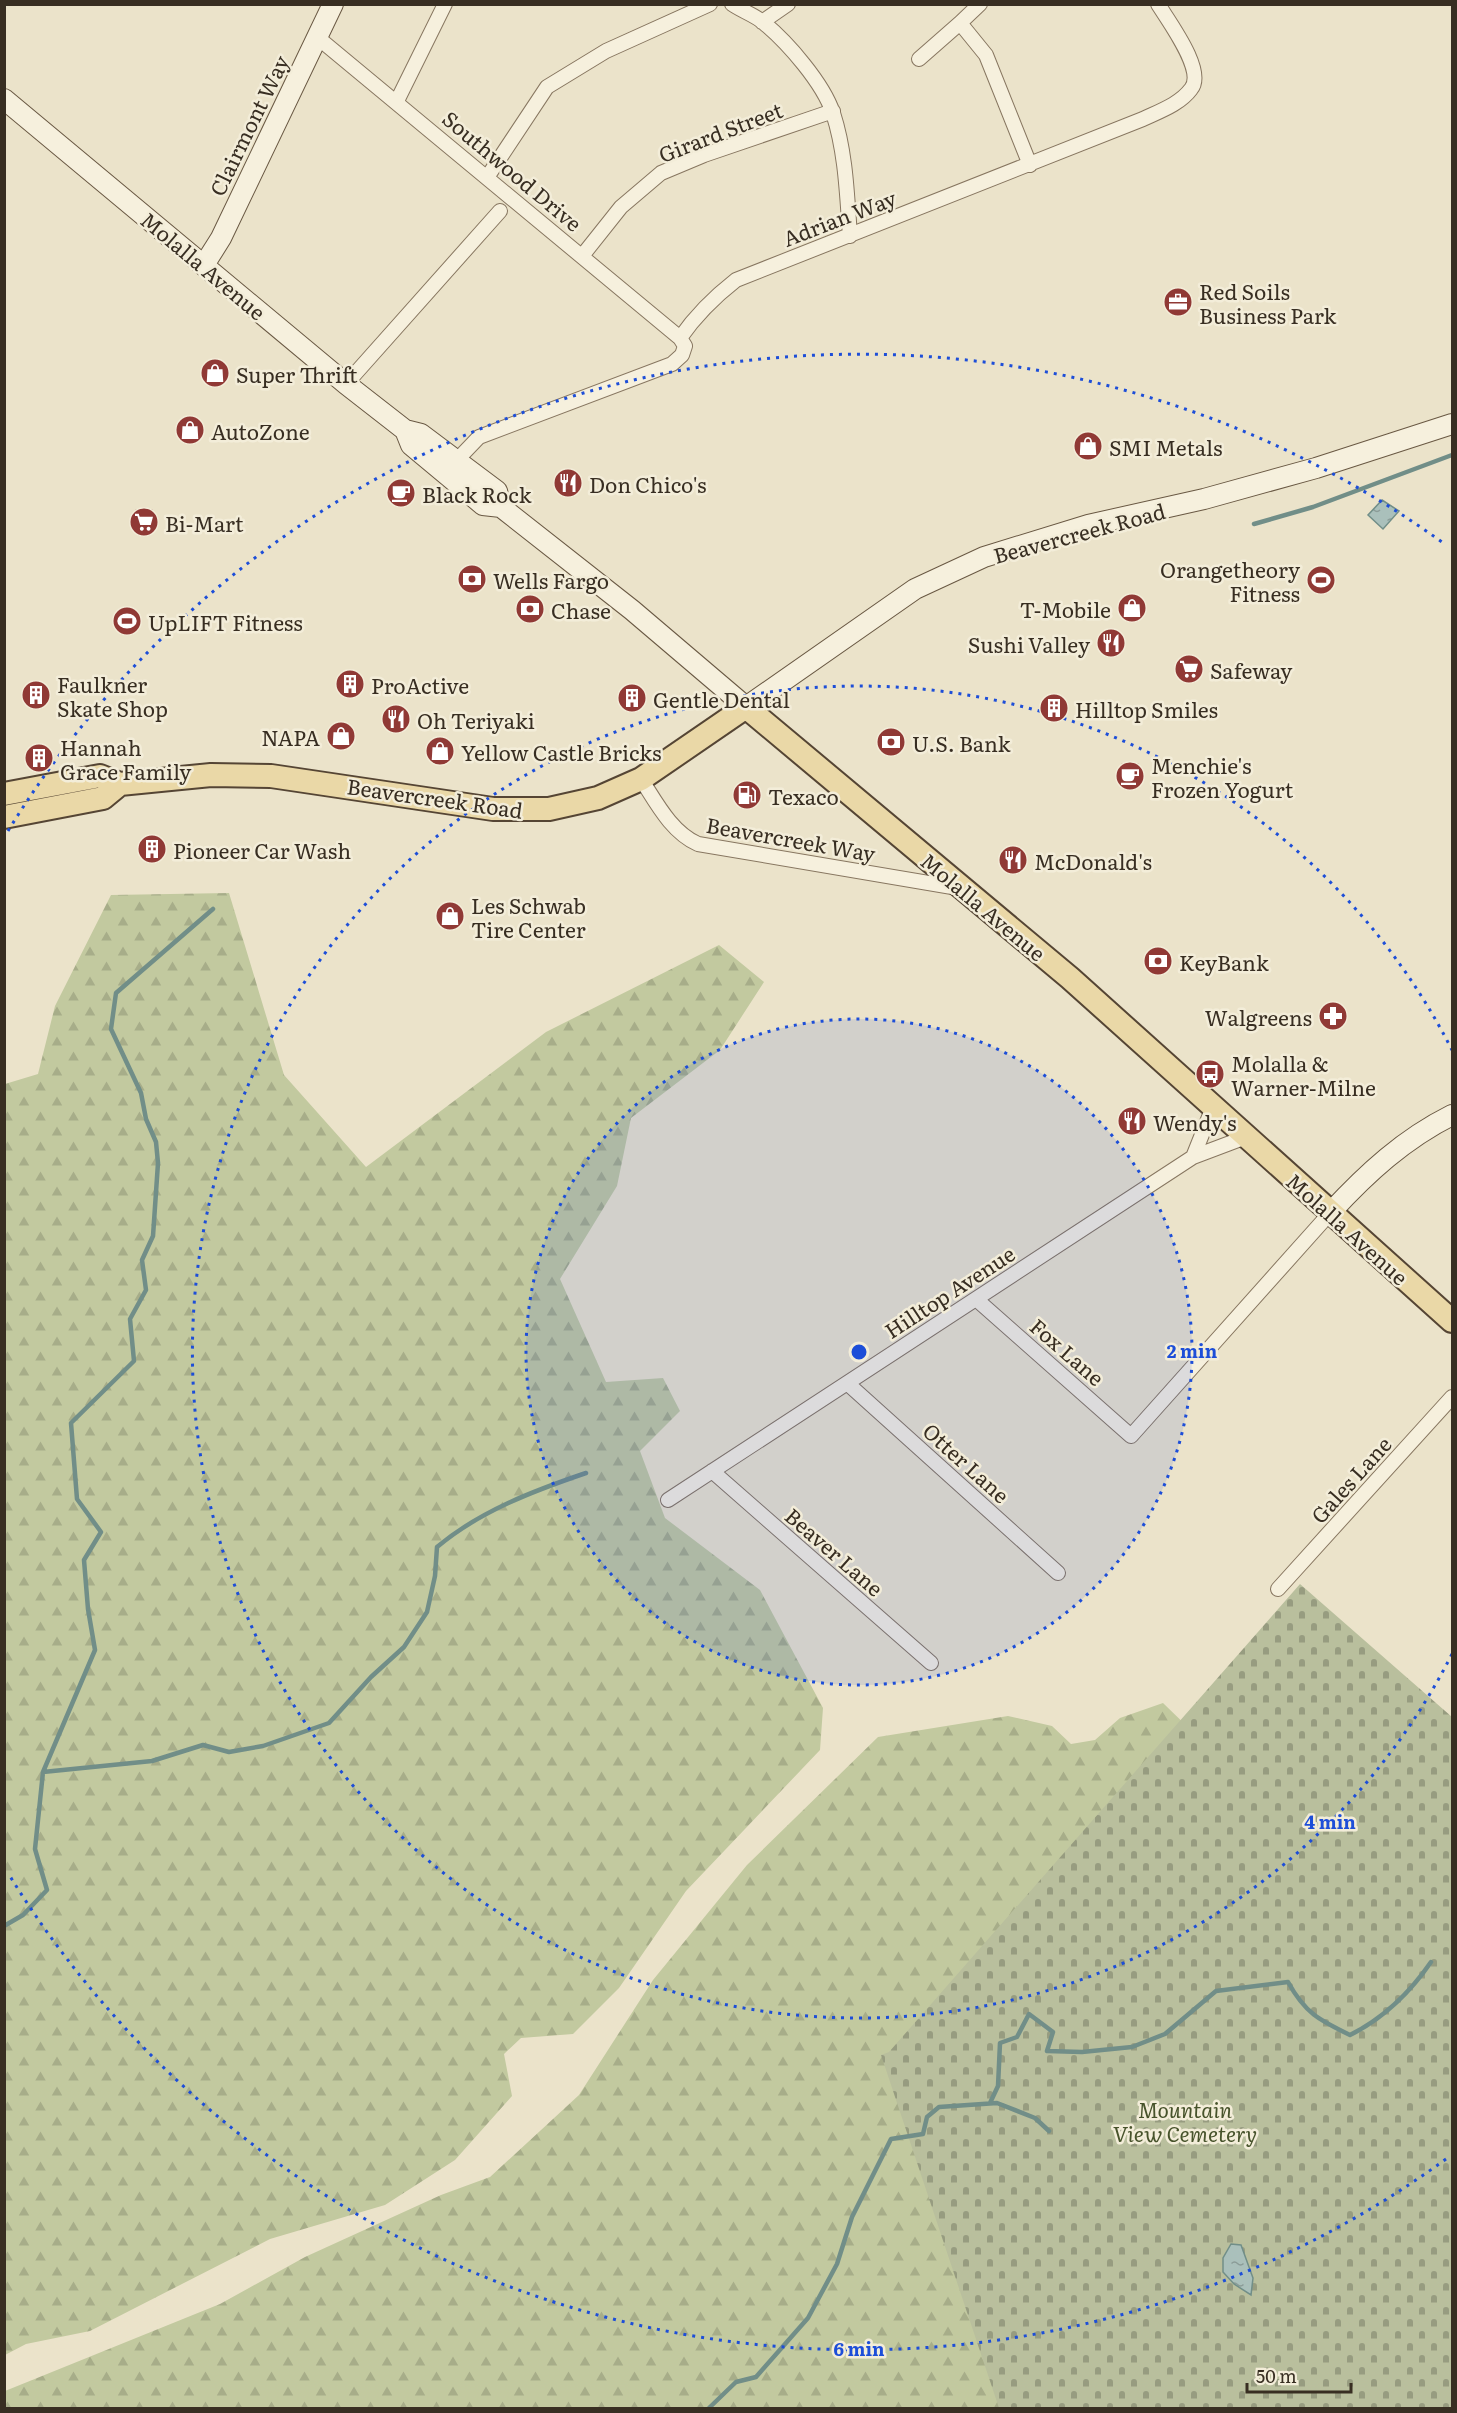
<svg xmlns="http://www.w3.org/2000/svg" width="1457" height="2413" font-family="Literata,serif">
<style>
.forest{fill:url(#forest-firs)}
.cemetery{fill:url(#cemetery-stones)}
.water{fill:url(#water-ripples);stroke:#718e88;stroke-width:1.5}
.lines{fill:none;stroke-linecap:round;stroke-linejoin:round}
.stream{stroke:#718e88;stroke-width:4.5}
.street-casing{stroke:#877660;stroke-width:16}
.secondary-casing{stroke:#695843;stroke-width:22}
.primary-casing{stroke:#554534;stroke-width:26}
.street{stroke:#f6f0dd;stroke-width:14}
.secondary{stroke:#f6f0dd;stroke-width:20}
.primary{stroke:#ead8a7;stroke-width:22}
.ring{fill:none;stroke:#1d4ed8;stroke-width:3;stroke-dasharray:3 6}
.labels{text-anchor:middle;dominant-baseline:central;stroke-width:5;stroke-linejoin:round;paint-order:stroke}
.street-label{font-size:21px;fill:#382e22;stroke:#f3edd9}
.poi-label{font-size:21px;fill:#382e22;stroke:#f3edd9;text-anchor:start}
.park-label{font-size:21px;font-style:italic;fill:#47532b;stroke:#f3edd9}
.centre{fill:#1d4ed8;stroke:#f3edd9;stroke-width:3}
.ring-label{font-size:18px;text-anchor:middle;font-weight:bold;fill:#1d4ed8;stroke:#f3edd9;stroke-width:5;stroke-linejoin:round;paint-order:stroke}
</style>
<defs>
<pattern id="forest-firs" width="22" height="20" patternUnits="userSpaceOnUse" patternTransform="scale(1.5)"><rect width="22" height="20" fill="#c2c99f"/><path d="M5 1l3.5 6h-7zM16 11l3.5 6h-7z" fill="#a7ad89"/></pattern>
<pattern id="cemetery-stones" width="16" height="16" patternUnits="userSpaceOnUse" patternTransform="scale(1.5)"><rect width="16" height="16" fill="#b9bf9d"/><path d="M2 7V4a2 2 0 0 1 4 0v3zM10 15v-3a2 2 0 0 1 4 0v3z" fill="#979c80"/></pattern>
<pattern id="water-ripples" width="26" height="14" patternUnits="userSpaceOnUse" patternTransform="scale(1.5)"><rect width="26" height="14" fill="#aac0bb"/><path d="M2 4q2-2 4 0t4 0M15 11q2-2 4 0t4 0" fill="none" stroke="#8b9c98"/></pattern>
</defs>
<rect width="100%" height="100%" fill="#ebe3ca"/>
<path class="forest" d="M229 893 284 1075 366 1167 546 1032 719 945 764 982 720 1050 631 1118 617 1186 560 1279 606 1382 663 1378 680 1411 640 1451 665 1518 760 1590 823 1708 820 1750 686 1891 619 1988 573 2034 521 2038 504 2054 512 2096 455 2160 385 2205 270 2239 90 2331 26 2344 5 2355V1084L38 1074 55 1006 111 895Z
M1163 1703 1196 1735 1397 2408H5V2391L220 2304 305 2257 441 2195 490 2177 579 2095 653 1980 747 1865 878 1737 1008 1716 1052 1726 1071 1744 1095 1740 1120 1718Z"/>
<path class="cemetery" d="M1300 1584 1452 1717V2408H999L881 2055 889 2052Z"/>
<path class="water" d="M1382 500 1399 511 1383 529 1368 515Z
M1231 2244 1241 2245 1253 2278 1251 2295 1234 2284 1223 2272V2258Z"/>
<g class="lines">
<path class="stream" d="M1254 524 1313 507 1452 455
M43 1772 152 1761 203 1745 229 1752 263 1746 329 1723 371 1677 404 1647 427 1612 435 1576 437 1547C480 1511 533 1491 586 1473
M4 1926 23 1915 47 1890 35 1849 43 1772 95 1650 88 1609 84 1560 101 1532 77 1499 71 1423 134 1361 130 1319 146 1290 142 1260 153 1236 158 1163 156 1142 146 1119 141 1093 111 1029 116 993 213 909
M990 2103 998 2086 1000 2043 1017 2037 1029 2014 1053 2032 1047 2051 1082 2052 1132 2047 1165 2034 1216 1991 1288 1982C1305 2013 1319 2020 1350 2035 1384 2018 1409 1994 1431 1962
M709 2408 736 2382 756 2377 808 2318 837 2264 852 2217 891 2139 923 2134 927 2117 939 2107 997 2103 1035 2118 1049 2131"/>
<g class="street-casing">
<path id="street" d="M732 4C742 11 755 15 764 23 788 43 823 83 833 113 846 153 847 196 850 236
M762 22 788 4
M960 23 980 4
M317 37 680 338
M919 59 960 23 986 55 1030 165
M397 101 445 4
M488 176 547 87 606 51 710 4
M582 256 621 207 661 173 704 155 833 111
M346 384 500 211
M456 461 479 437 672 364 682 355 685 346 680 338C696 315 713 298 736 280L1143 119C1160 111 1180 104 1191 89 1206 71 1169 22 1158 4
M641 779C656 802 671 832 698 844L958 888
M1193 1157 1213 1107
M976 1299 1131 1436 1331 1212
M847 1383 1058 1573
M712 1471 931 1663
M668 1500 1193 1157 1246 1137
M1278 1589 1452 1397"/>
</g>
<g class="secondary-casing">
<path id="secondary" d="M4 99 346 384 405 430 421 434 497 491 501 507
M204 265 221 238 333 4
M405 430 411 445 483 505 501 507 632 610 746 707 915 589 984 557 1088 525 1204 499 1316 468 1452 424
M1331 1212C1367 1173 1404 1139 1452 1115"/>
</g>
<g class="primary-casing">
<path id="primary" d="M4 794 100 776 120 784 211 775 271 776 493 809H549L598 798 641 779 746 707 1070 978 1452 1321
M4 817 103 798 120 784"/>
</g>
<use href="#street" class="street"/>
<use href="#secondary" class="secondary"/>
<use href="#primary" class="primary"/>
</g>
<circle cx="859" cy="1352" r="333" fill="#1d4ed8" fill-opacity=".12"/>
<g class="ring">
<circle cx="859" cy="1352" r="333"/>
<path d="M1452 1654A666 666 0 1 1 1452 1050"/>
<path d="M1446 2159A998 998 0 0 1 8 1873M8 831A998 998 0 0 1 1446 545"/>
</g>
<defs>
<g id="office-disc" transform="scale(1.5)"><circle r="9.5" fill="#903935" stroke="#f3edd9"/><path d="M-6-3h4V-5.5h4V-3h4V5H-6ZM-1-4.5V-3h2v-1.5ZM-6 0V1H6V0Z" fill="#fff"/></g>
<g id="shop-disc" transform="scale(1.5)"><circle r="9.5" fill="#903935" stroke="#f3edd9"/><path d="M-5-2.5h2.3a2.7 3.5 0 0 1 5.4 0H5L5.5 6h-11ZM-1.5-2.5h3a1.5 2.3 0 0 0-3 0Z" fill="#fff"/></g>
<g id="restaurant-disc" transform="scale(1.5)"><circle r="9.5" fill="#903935" stroke="#f3edd9"/><path d="M-5-6h1v4h1v-4h1v4h1v-4h1v5L-1.5 .5V6h-2V.5L-5-1ZM5-6V6H3V1.5H1.5Q1.5-4 5-6Z" fill="#fff"/></g>
<g id="cafe-disc" transform="scale(1.5)"><circle r="9.5" fill="#903935" stroke="#f3edd9"/><path d="M-5.5-4.5H6V0H3Q3 3.5 0 3.5H-2.5Q-5.5 3.5-5.5 0ZM3-3.2v2h1.7v-2ZM-6 4.5H4V6H-6Z" fill="#fff"/></g>
<g id="supermarket-disc" transform="scale(1.5)"><circle r="9.5" fill="#903935" stroke="#f3edd9"/><path d="M-6-5.5h2.5l.6 2H6L4.5 2H-2.5L-4.4-4H-6ZM-1.5 3.2a1.3 1.3 0 1 0 .1 0ZM3 3.2a1.3 1.3 0 1 0 .1 0Z" fill="#fff"/></g>
<g id="bank-disc" transform="scale(1.5)"><circle r="9.5" fill="#903935" stroke="#f3edd9"/><path d="M-6-4H6V4H-6ZM0-2.3a2.3 2.3 0 1 0 0 4.6a2.3 2.3 0 1 0 0-4.6Z" fill="#fff"/></g>
<g id="stadium-disc" transform="scale(1.5)"><circle r="9.5" fill="#903935" stroke="#f3edd9"/><path d="M0-5a6.5 5 0 1 0 0 10a6.5 5 0 1 0 0-10ZM-3.5-1.8h7v3.6h-7Z" fill="#fff"/></g>
<g id="building-disc" transform="scale(1.5)"><circle r="9.5" fill="#903935" stroke="#f3edd9"/><path d="M-4-6H4V6H1V3H-1V6H-4ZM-2.5-4.3h1.7v1.8h-1.7ZM.8-4.3h1.7v1.8H.8ZM-2.5-1h1.7V.8h-1.7ZM.8-1h1.7V.8H.8Z" fill="#fff"/></g>
<g id="fuel-disc" transform="scale(1.5)"><circle r="9.5" fill="#903935" stroke="#f3edd9"/><path d="M-5.5-6h7V0h2V4h1.3V-2.5L3-4.5l.8-.8L6-3V5H2.5V1h-1V6h-7ZM-4.2-4.7v3.2H.2V-4.7Z" fill="#fff"/></g>
<g id="pharmacy-disc" transform="scale(1.5)"><circle r="9.5" fill="#903935" stroke="#f3edd9"/><path d="M-2-6h4v4h4v4h-4v4h-4v-4h-4v-4h4Z" fill="#fff"/></g>
<g id="bus-disc" transform="scale(1.5)"><circle r="9.5" fill="#903935" stroke="#f3edd9"/><path d="M-5-6H5V4H4V6H2V4H-2V6H-4V4H-5ZM-3.5-4V0h7V-4ZM-3.5 1.2v1.5H-2V1.2ZM2 1.2v1.5H3.5V1.2Z" fill="#fff"/></g>
</defs>
<g fill-rule="evenodd">
<use href="#office-disc" x="1178" y="302"/>
<use href="#shop-disc" x="215" y="373"/>
<use href="#shop-disc" x="190" y="430"/>
<use href="#shop-disc" x="1088" y="446"/>
<use href="#restaurant-disc" x="568" y="483"/>
<use href="#cafe-disc" x="401" y="493"/>
<use href="#supermarket-disc" x="144" y="522"/>
<use href="#bank-disc" x="472" y="579"/>
<use href="#stadium-disc" x="1321" y="580"/>
<use href="#shop-disc" x="1132" y="608"/>
<use href="#bank-disc" x="530" y="609"/>
<use href="#stadium-disc" x="127" y="621"/>
<use href="#restaurant-disc" x="1111" y="643"/>
<use href="#supermarket-disc" x="1189" y="669"/>
<use href="#building-disc" x="350" y="684"/>
<use href="#building-disc" x="36" y="695"/>
<use href="#building-disc" x="632" y="698"/>
<use href="#building-disc" x="1054" y="708"/>
<use href="#restaurant-disc" x="396" y="719"/>
<use href="#shop-disc" x="341" y="736"/>
<use href="#bank-disc" x="891" y="742"/>
<use href="#shop-disc" x="440" y="751"/>
<use href="#building-disc" x="39" y="758"/>
<use href="#cafe-disc" x="1130" y="776"/>
<use href="#fuel-disc" x="747" y="795"/>
<use href="#building-disc" x="152" y="849"/>
<use href="#restaurant-disc" x="1013" y="860"/>
<use href="#shop-disc" x="450" y="916"/>
<use href="#bank-disc" x="1158" y="961"/>
<use href="#pharmacy-disc" x="1333" y="1016"/>
<use href="#bus-disc" x="1210" y="1074"/>
<use href="#restaurant-disc" x="1132" y="1121"/>
</g>
<g class="labels">
<g class="street-label">
<text transform="translate(248 125) rotate(-64)">Clairmont Way</text>
<text transform="translate(720 131) rotate(-21)">Girard Street</text>
<text transform="translate(513 170) rotate(40)">Southwood Drive</text>
<text transform="translate(839 217) rotate(-21)">Adrian Way</text>
<text transform="translate(204 265) rotate(40)">Molalla Avenue</text>
<text transform="translate(1079 532) rotate(-15)">Beavercreek Road</text>
<text transform="translate(435 797) rotate(8)">Beavercreek Road</text>
<text transform="translate(791 838) rotate(10)">Beavercreek Way</text>
<text transform="translate(984 906) rotate(40)">Molalla Avenue</text>
<text transform="translate(1348 1228) rotate(42)">Molalla Avenue</text>
<text transform="translate(949 1291) rotate(-33)">Hilltop Avenue</text>
<text transform="translate(1068 1351) rotate(41)">Fox Lane</text>
<text transform="translate(967 1462) rotate(42)">Otter Lane</text>
<text transform="translate(1350 1479) rotate(-48)">Gales Lane</text>
<text transform="translate(835 1551) rotate(41)">Beaver Lane</text>
</g>
<g class="poi-label">
<text x="1199" y="290">Red Soils<tspan x="1199" dy="24">Business Park</tspan></text>
<text x="236" y="373">Super Thrift</text>
<text x="211" y="430">AutoZone</text>
<text x="1109" y="446">SMI Metals</text>
<text x="589" y="483">Don Chico's</text>
<text x="422" y="493">Black Rock</text>
<text x="165" y="522">Bi-Mart</text>
<text x="1300" y="568" text-anchor="end">Orangetheory<tspan x="1300" dy="24">Fitness</tspan></text>
<text x="493" y="579">Wells Fargo</text>
<text x="1111" y="608" text-anchor="end">T-Mobile</text>
<text x="551" y="609">Chase</text>
<text x="148" y="621">UpLIFT Fitness</text>
<text x="1090" y="643" text-anchor="end">Sushi Valley</text>
<text x="1210" y="669">Safeway</text>
<text x="57" y="683">Faulkner<tspan x="57" dy="24">Skate Shop</tspan></text>
<text x="371" y="684">ProActive</text>
<text x="653" y="698">Gentle Dental</text>
<text x="1075" y="708">Hilltop Smiles</text>
<text x="417" y="719">Oh Teriyaki</text>
<text x="320" y="736" text-anchor="end">NAPA</text>
<text x="912" y="742">U.S. Bank</text>
<text x="60" y="746">Hannah<tspan x="60" dy="24">Grace Family</tspan></text>
<text x="461" y="751">Yellow Castle Bricks</text>
<text x="1151" y="764">Menchie's<tspan x="1151" dy="24">Frozen Yogurt</tspan></text>
<text x="768" y="795">Texaco</text>
<text x="173" y="849">Pioneer Car Wash</text>
<text x="1034" y="860">McDonald's</text>
<text x="471" y="904">Les Schwab<tspan x="471" dy="24">Tire Center</tspan></text>
<text x="1179" y="961">KeyBank</text>
<text x="1312" y="1016" text-anchor="end">Walgreens</text>
<text x="1231" y="1062">Molalla &amp;<tspan x="1231" dy="24">Warner-Milne</tspan></text>
<text x="1153" y="1121">Wendy's</text>
</g>
<g class="park-label">
<text x="1185" y="2108">Mountain<tspan x="1185" dy="24">View Cemetery</tspan></text>
</g>
</g>
<circle cx="859" cy="1352" r="9" class="centre"/>
<g class="ring-label">
<text x="1192" y="1358">2 min</text>
<text x="1330" y="1829">4 min</text>
<text x="859" y="2356">6 min</text>
</g>
<rect width="1457" height="2413" fill="none" stroke="#382e22" stroke-width="12"/>
<path d="M1247 2383v9h104v-9" fill="none" stroke="#382e22" stroke-width="3"/>
<text x="1256" y="2383" font-size="18" fill="#382e22" stroke="#f3edd9" stroke-width="4.5" paint-order="stroke">50 m</text>
</svg>
